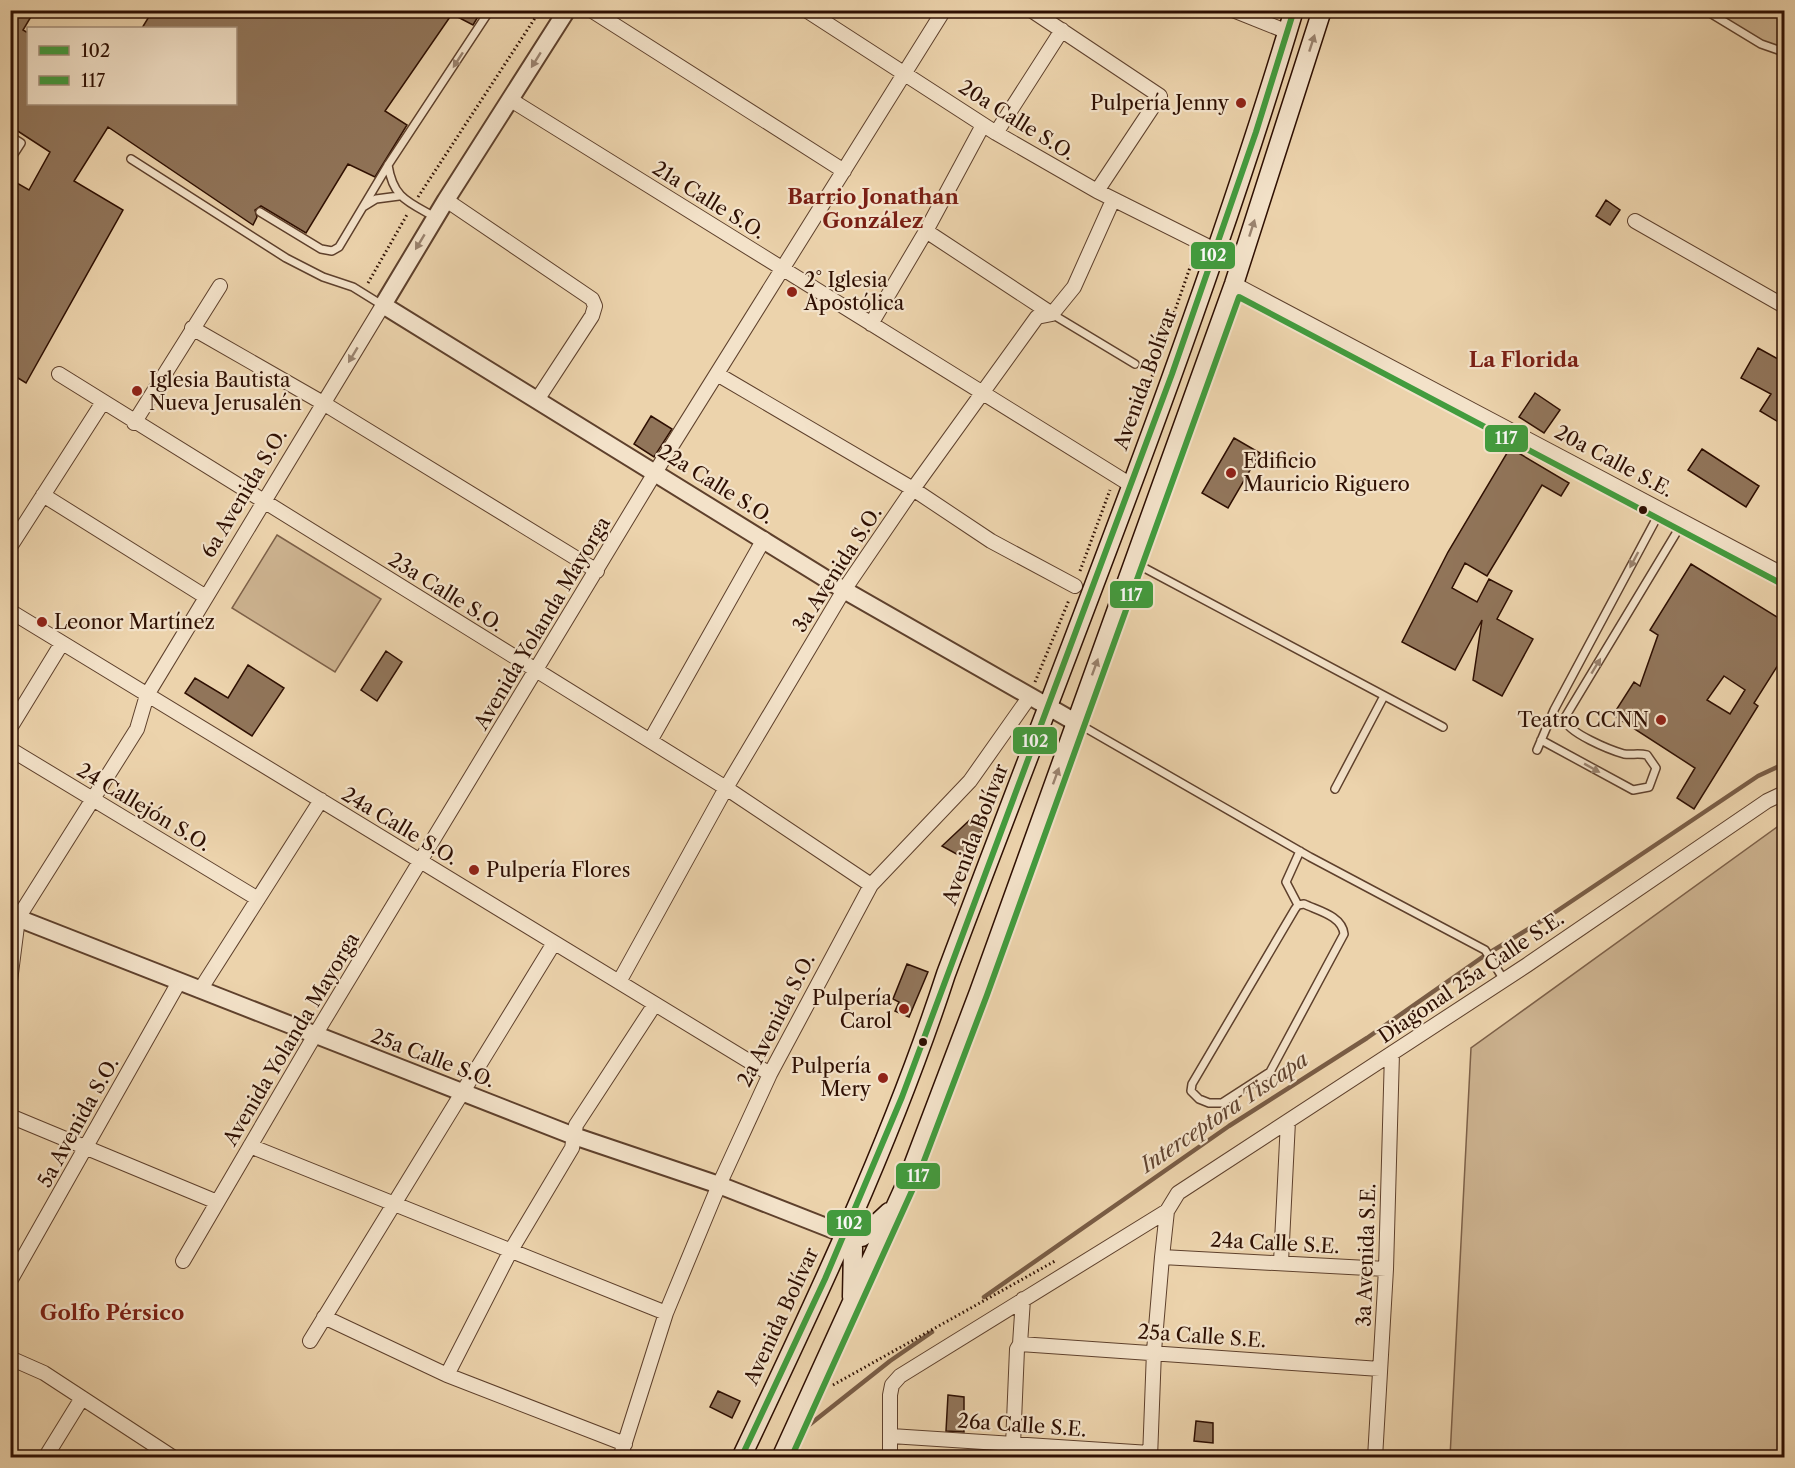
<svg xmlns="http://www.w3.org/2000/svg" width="1795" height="1468" font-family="'Libre Caslon Text',serif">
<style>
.green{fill:#ccb28f;stroke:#7d6048;stroke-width:1.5}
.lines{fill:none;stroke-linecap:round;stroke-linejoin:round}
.stream{stroke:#795c45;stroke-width:4.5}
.building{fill:#91755a;stroke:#2e0f02;stroke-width:1.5;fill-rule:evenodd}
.service-casing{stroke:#5e402c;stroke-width:10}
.minor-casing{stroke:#5e402c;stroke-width:16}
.tertiary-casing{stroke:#5e402c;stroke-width:20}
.secondary-casing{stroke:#2e0f02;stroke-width:21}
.path{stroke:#2e0f02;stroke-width:3;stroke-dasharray:1.5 3;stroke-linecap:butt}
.service{stroke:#f3e2c9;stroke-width:7}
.minor{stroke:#f3e2c9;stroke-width:14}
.tertiary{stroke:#f3e2c9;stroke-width:16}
.secondary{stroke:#f3e2c9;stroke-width:18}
.bus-1-casing{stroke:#f3e2c9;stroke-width:10}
.bus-2-casing{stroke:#f3e2c9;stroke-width:10}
.bus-1{stroke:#429c3e;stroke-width:6}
.bus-2{stroke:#429c3e;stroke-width:6}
.oneway{fill:#9a836f}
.poi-dot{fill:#8f2418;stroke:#f3e2c9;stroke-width:2}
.bus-dot{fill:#2e0f02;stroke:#f3e2c9;stroke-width:2}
.labels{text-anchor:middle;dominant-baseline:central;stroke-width:4.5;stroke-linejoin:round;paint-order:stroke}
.poi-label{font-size:20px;fill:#2e0f02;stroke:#f3e2c9;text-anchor:start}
.street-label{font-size:20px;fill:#2e0f02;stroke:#f3e2c9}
.neighbourhood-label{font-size:21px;font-weight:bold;fill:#7a1f14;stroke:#f3e2c9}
.water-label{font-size:21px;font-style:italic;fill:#60432f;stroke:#f3e2c9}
.line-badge{stroke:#f3e2c9;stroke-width:2}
.badge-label{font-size:16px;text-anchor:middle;font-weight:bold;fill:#fff}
</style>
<rect width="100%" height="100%" fill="#ecd3ac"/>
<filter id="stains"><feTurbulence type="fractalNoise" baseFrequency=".00333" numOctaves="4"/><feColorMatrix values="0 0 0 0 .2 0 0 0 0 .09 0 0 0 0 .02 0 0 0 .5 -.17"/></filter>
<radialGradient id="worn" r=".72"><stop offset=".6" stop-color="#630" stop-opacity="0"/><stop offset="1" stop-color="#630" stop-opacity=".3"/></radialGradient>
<path class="green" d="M1705 11H1784V52L1761 44Z
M277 535 381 599 335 672 232 608Z
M1784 822V1457H1450L1471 1048Z"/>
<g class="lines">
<path class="stream" d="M984 1297 1229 1126 1367 1038 1484 956 1551 915 1758 776 1784 764
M799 1433 890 1361 932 1332"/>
</g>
<path class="building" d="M10 10H35L23 30 28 33V104H236V28H142L153 10H482L473 25 452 14 385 111 407 125 375 177 348 164 306 233 261 206 255 210 257 217 253 225 108 127 74 181 123 210 26 383 10 373V179L29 190 50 152 10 126Z
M1606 200 1620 210 1610 225 1596 216Z
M1758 348 1785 363V426L1760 411 1771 394 1741 378Z
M1535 393 1560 410 1544 433 1519 417Z
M651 416 672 429 654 457 634 444Z
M1234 438 1260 453 1228 508 1202 493Z
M1510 448 1569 483 1561 496 1542 485 1487 576 1465 563 1452 588 1477 602 1489 579 1512 591 1497 619 1533 639 1502 696 1473 680 1482 620 1455 670 1402 642 1448 552Z
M1702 449 1759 486 1746 507 1688 470Z
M1691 564 1785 622V654L1754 703 1758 706 1694 809 1677 798 1695 768 1613 715 1634 682 1640 686 1658 635 1650 630ZM1724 676 1745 690 1730 714 1707 700Z
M386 651 402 662 377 701 361 690Z
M248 665 284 688 252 736 185 693 195 678 228 698Z
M974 816H981L986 821 971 862 942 846Z
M907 964 928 972 909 1017 895 1011 899 1002 893 999Z
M718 1391 740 1401 732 1418 710 1407Z
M948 1395 964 1397V1432L946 1431Z
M1196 1421 1213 1423V1443L1194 1441Z"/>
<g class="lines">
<g class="service-casing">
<path id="service" d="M549 10 562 19
M1705 10 1761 44 1784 52
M10 136 21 143 10 160
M131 159 286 258 323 277 353 287 382 305
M388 165C393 198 408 202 435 217
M363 207 376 199 399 196
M260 212 321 249 332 251 339 247 388 165 490 10
M1052 314 1135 364
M1135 563 1443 727
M1077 723 1310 857 1485 950 1504 980
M1541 740 1633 790 1649 787 1656 768 1647 755C1639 753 1632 755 1624 754 1610 750 1568 733 1564 719L1684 520
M1537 750 1554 710 1662 508
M1335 789 1384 696
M1304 904C1319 911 1342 916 1344 934L1270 1072 1222 1103H1209L1199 1099 1191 1091 1192 1084 1295 909 1298 905Z
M1298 905 1286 882 1300 851"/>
</g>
<g class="minor-casing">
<path id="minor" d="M591 10 844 171
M806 10 996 133 1097 191 1215 250
M1031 10 1160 96 1097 191
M1233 10 1288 32
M511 100 1131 485
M996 133 1062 30
M446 200 592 299 595 306 592 316 537 400
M1635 221 1784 306
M926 231 1052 314
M1234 284 1784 575
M871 324 926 231 983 125
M192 328 323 403 597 571
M59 374 726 788 871 885
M717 374 913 489 991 541 1075 586
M134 423 220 286
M43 495 206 597
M10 547 103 402
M10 611 770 1074
M10 728 62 643
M650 741 764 539
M10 749 258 899
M10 981 18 918 137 729 147 695 383 305
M619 982 726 788 844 590 913 489 1037 317 1052 314 1074 287 1113 200
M200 990 321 800
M10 1116 217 1202
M250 1146 666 1313
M1162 1257 1386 1269
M183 1261 315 1035 656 471 944 10
M1281 1262 1288 1121
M10 1281 179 982
M324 1317 447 1375 625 1444
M310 1341 554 943
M1020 1344 1380 1369
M10 1358 44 1373 174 1458
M447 1375 510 1252 572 1148 576 1125 655 1004
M891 1436 1150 1453
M1013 1445 1017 1349 1020 1344 1023 1299
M45 1458 82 1398
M620 1458 666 1313 719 1185 770 1074 871 885 970 781 1030 696
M890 1458V1395L892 1385 900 1376 1167 1211
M1150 1458 1154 1351 1162 1257 1167 1211 1178 1193 1527 965 1767 801 1784 793
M1375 1458 1386 1269 1392 1053"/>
</g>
<g class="tertiary-casing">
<path id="tertiary" d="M567 10 446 200 383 305 844 590 1075 722
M10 915 574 1136 719 1185 844 1234"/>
</g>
<g class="secondary-casing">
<path id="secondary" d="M844 1234 853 1248 852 1297
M844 1234 862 1237 889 1212
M741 1458C816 1300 892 1140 946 974 1066 654 1196 337 1294 10
M781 1458 908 1179 979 992 1234 284 1322 10"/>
</g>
<path class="path" d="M418 197 539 12
M368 283 408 213
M1149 385 1194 256
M1080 571 1110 490
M1035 682 1069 600
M833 1385 1055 1261"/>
<use href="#service" class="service"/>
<use href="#minor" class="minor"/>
<use href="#tertiary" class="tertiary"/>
<use href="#secondary" class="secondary"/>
<g class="bus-1-casing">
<path id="bus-1" d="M741 1458 825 1279 902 1097 1172 374 1256 132 1294 10"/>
</g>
<g class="bus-2-casing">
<path id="bus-2" d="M791 1458 916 1182 987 995 1239 297 1780 583"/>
</g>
<use href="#bus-1" class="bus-1"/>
<use href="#bus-2" class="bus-2"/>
</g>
<defs><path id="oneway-solid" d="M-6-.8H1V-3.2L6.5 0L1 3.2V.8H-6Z" transform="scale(1.5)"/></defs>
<g class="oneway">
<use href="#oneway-solid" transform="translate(1312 43) rotate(-72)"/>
<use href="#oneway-solid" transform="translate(458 60) rotate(123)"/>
<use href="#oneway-solid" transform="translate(536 60) rotate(122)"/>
<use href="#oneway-solid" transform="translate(1252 228) rotate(-72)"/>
<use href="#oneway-solid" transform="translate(420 242) rotate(121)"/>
<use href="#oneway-solid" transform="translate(353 355) rotate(121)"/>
<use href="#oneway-solid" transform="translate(1634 560) rotate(118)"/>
<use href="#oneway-solid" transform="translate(1596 666) rotate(-59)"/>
<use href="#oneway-solid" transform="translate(1095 667) rotate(-70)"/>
<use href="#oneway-solid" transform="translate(1592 768) rotate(29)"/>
<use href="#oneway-solid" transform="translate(1056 776) rotate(-70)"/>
</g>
<g class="poi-dot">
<circle cx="1241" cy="103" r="6"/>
<circle cx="792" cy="292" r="6"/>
<circle cx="137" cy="391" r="6"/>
<circle cx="1231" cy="473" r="6"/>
<circle cx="42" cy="622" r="6"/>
<circle cx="1661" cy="720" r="6"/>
<circle cx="474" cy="870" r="6"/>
<circle cx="904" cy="1009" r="6"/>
<circle cx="883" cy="1078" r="6"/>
</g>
<g class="bus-dot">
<circle cx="1643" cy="510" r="5"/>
<circle cx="923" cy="1042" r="5"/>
</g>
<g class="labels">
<g class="poi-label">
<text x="1229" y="103" text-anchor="end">Pulpería Jenny</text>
<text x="804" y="280">2° Iglesia<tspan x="804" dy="23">Apostólica</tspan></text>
<text x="149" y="380">Iglesia Bautista<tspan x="149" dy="23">Nueva Jerusalén</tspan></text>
<text x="1243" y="461">Edificio<tspan x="1243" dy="23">Mauricio Riguero</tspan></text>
<text x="54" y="622">Leonor Martínez</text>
<text x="1649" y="720" text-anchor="end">Teatro CCNN</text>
<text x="486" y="870">Pulpería Flores</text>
<text x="892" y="998" text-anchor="end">Pulpería<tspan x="892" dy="23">Carol</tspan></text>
<text x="871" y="1066" text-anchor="end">Pulpería<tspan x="871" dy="23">Mery</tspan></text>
</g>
<g class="street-label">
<text transform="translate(1017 120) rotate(32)">20a Calle S.O.</text>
<text transform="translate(709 200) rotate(32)">21a Calle S.O.</text>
<text transform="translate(1145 379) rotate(-70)">Avenida Bolívar</text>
<text transform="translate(1614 461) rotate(28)">20a Calle S.E.</text>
<text transform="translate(716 484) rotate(32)">22a Calle S.O.</text>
<text transform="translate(244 493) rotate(-59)">6a Avenida S.O.</text>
<text transform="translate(837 569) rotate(-57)">3a Avenida S.O.</text>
<text transform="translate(446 592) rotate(32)">23a Calle S.O.</text>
<text transform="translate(542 623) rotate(-59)">Avenida Yolanda Mayorga</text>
<text transform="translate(144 807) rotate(31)">24 Callejón S.O.</text>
<text transform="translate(400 826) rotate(31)">24a Calle S.O.</text>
<text transform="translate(975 834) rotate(-69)">Avenida Bolívar</text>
<text transform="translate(1471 977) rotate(-34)">Diagonal 25a Calle S.E.</text>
<text transform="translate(776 1020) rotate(-63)">2a Avenida S.O.</text>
<text transform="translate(291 1039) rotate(-59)">Avenida Yolanda Mayorga</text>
<text transform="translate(433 1058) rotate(21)">25a Calle S.O.</text>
<text transform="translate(78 1122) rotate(-61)">5a Avenida S.O.</text>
<text transform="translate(1275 1243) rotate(3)">24a Calle S.E.</text>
<text transform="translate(1366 1255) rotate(-88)">3a Avenida S.E.</text>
<text transform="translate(781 1316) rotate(-65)">Avenida Bolívar</text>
<text transform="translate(1202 1336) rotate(4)">25a Calle S.E.</text>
<text transform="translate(1022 1425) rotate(4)">26a Calle S.E.</text>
</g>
<g class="neighbourhood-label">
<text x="873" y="196">Barrio Jonathan<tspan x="873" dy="24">González</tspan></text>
<text x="1524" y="359">La Florida</text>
<text x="112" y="1312">Golfo Pérsico</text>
</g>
<g class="water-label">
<text transform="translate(1224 1112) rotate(-34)">Interceptora Tiscapa</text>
</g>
</g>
<g class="line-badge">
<rect x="1190" y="241" width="46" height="29" rx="6" fill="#429c3e"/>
<rect x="1484" y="424" width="45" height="29" rx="6" fill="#429c3e"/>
<rect x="1109" y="580" width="45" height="29" rx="6" fill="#429c3e"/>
<rect x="1012" y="726" width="46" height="29" rx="6" fill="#429c3e"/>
<rect x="895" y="1162" width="46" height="28" rx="6" fill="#429c3e"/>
<rect x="826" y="1209" width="46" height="28" rx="6" fill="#429c3e"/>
</g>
<g class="badge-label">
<text x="1213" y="261">102</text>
<text x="1506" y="444">117</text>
<text x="1131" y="601">117</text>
<text x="1035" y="747">102</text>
<text x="918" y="1182">117</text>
<text x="849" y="1229">102</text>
</g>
<rect width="1795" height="1468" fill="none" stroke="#ecd3ac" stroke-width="36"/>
<rect x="12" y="12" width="1771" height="1444" fill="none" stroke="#2e0f02" stroke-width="3"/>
<rect x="18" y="18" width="1759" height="1432" fill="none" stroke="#2e0f02" stroke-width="1.5"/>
<rect x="27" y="27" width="210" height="78" fill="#f3e2c9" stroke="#a48e79" stroke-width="1.5"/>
<rect x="39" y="46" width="30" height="9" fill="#429c3e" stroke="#a48e79" stroke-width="1.5"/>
<text x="81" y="57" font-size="18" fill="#2e0f02">102</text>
<rect x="39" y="76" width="30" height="9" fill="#429c3e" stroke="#a48e79" stroke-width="1.5"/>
<text x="81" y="87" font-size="18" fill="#2e0f02">117</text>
<rect width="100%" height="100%" filter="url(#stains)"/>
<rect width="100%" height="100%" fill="url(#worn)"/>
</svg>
